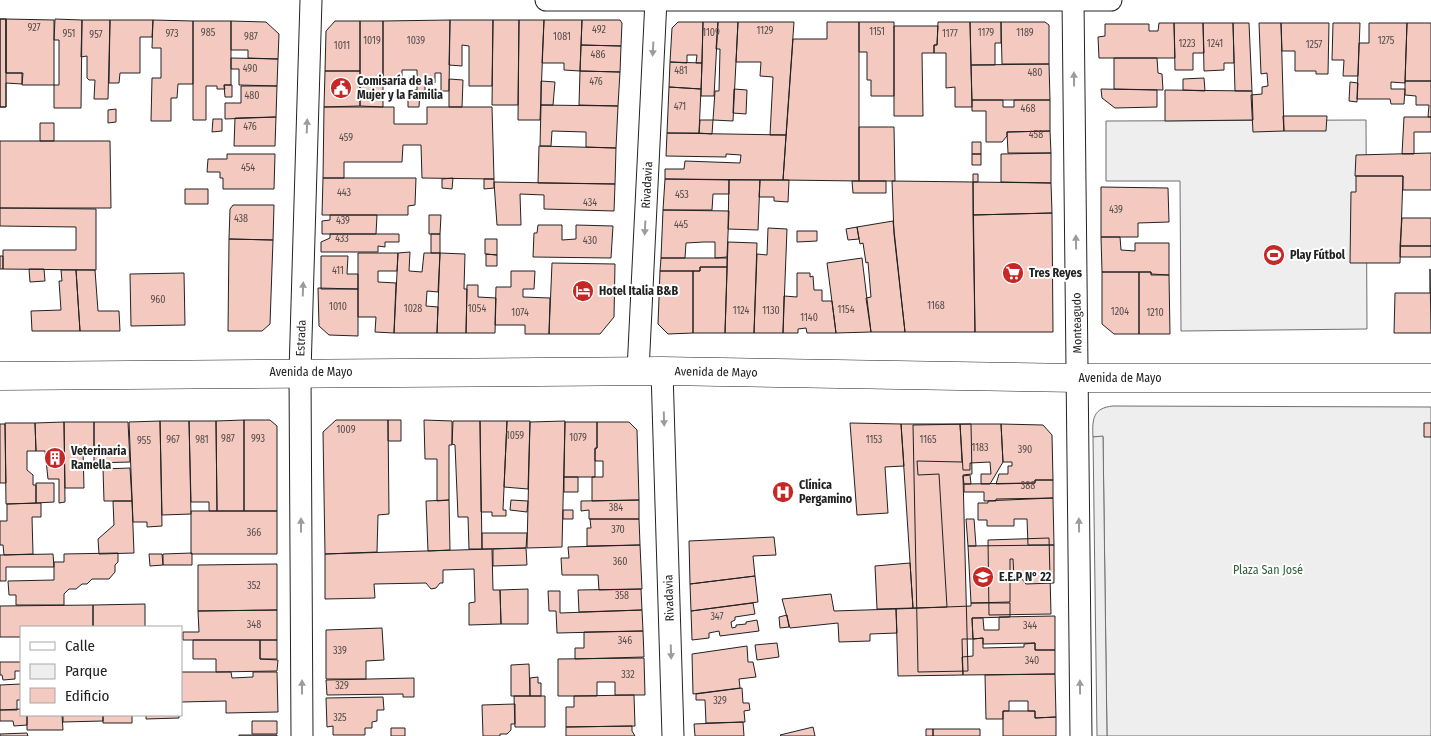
<svg xmlns="http://www.w3.org/2000/svg" width="1431" height="736" font-family="'Fira Sans Condensed',sans-serif">
<style>
.green{fill:#eee;stroke:#6f6f6f}
.parking{fill:#ededed;stroke:#6f6f6f}
.building{fill:#f3c9c0;stroke:#222}
.lines{fill:none;stroke-linecap:round;stroke-linejoin:round}
.minor-casing{stroke:#222;stroke-width:23}
.primary-casing{stroke:#222;stroke-width:29}
.minor{stroke:#fff;stroke-width:21}
.primary{stroke:#fff;stroke-width:28}
.oneway{fill:#9c9c9c}
.labels{text-anchor:middle;dominant-baseline:central;stroke-width:4;stroke-linejoin:round;paint-order:stroke}
.number-label{font-size:10px;fill:#564c4a}
.poi-label{font-size:12px;font-weight:bold;fill:#222;stroke:#fff;text-anchor:start}
.street-label{font-size:12px;fill:#222;stroke:#fff}
.park-label{font-size:12px;fill:#2f5e38;stroke:#fff}
</style>
<rect width="100%" height="100%" fill="#fff"/>
<path class="green" d="M1366 120 1367 329 1181 331 1180 181H1106V121Z
M1113 406 1431 407V736H1107L1103 437H1093C1092 419 1093 408 1113 406Z"/>
<path class="parking" d="M1103 436 1107 736H1097L1093 437Z"/>
<path class="building" d="M0 19H6V107H0Z
M0 19H6V73H22V84L6 83V107H0Z
M6 19 54 20V85H22L23 73H6Z
M55 19 82 20 81 108H54V85H59V40H54Z
M82 20H110L108 99H94L95 80H89L87 78V56L81 57Z
M110 20H153L152 37H140V73H120L119 83H109Z
M153 20 193 21V84H178L177 98H171V121H151L152 78H161V48H152Z
M450 20 449 91H441V73H435V83L425 84V91H420L419 107H408V90H417V70H402V81L383 82V21Z
M450 20H493L492 86H469V46L462 45V66L449 65Z
M493 20H519L518 105H492Z
M519 20H544L540 120H518Z
M544 20H582L580 71 564 70V63H542Z
M582 20H620L622 23 621 46 581 45Z
M193 21H231V85H224L225 89H217V86H206V120H193Z
M231 21 266 22 279 34 278 59 248 58V50H231Z
M335 21H360V71H325L326 31Z
M360 21H383V107L360 106Z
M678 22H703L702 63H696L697 55H687V63L670 62 672 28Z
M703 22H718L714 96H701Z
M718 22H738L733 121 713 120 715 91H719L720 49H716Z
M738 22H794L786 135H770L773 77 760 76 761 62H736Z
M827 22H859V181L783 180 793 39H827Z
M859 22H894V96H871V80H867V52H859Z
M938 22H970L972 107H955V87L946 88V53H934V45H937Z
M970 22H1001V43H995V65H971Z
M1001 22H1045L1049 25V64H1002Z
M1159 23H1174L1175 58H1099L1098 37 1105 36V24H1149V31H1158Z
M1174 23H1203L1204 53H1193V70H1175Z
M1203 23H1233L1234 63H1224V70L1204 71Z
M1233 23H1249L1252 91H1235Z
M1259 23H1281L1284 131 1253 132 1251 95 1262 94V87L1268 86 1267 73 1261 74Z
M1281 23H1329L1328 74H1316V71H1295V51H1282Z
M1333 23H1360L1358 76H1343L1344 60H1332Z
M1369 23H1407L1405 83 1391 82V89H1405L1404 104H1391L1390 99H1357L1359 43H1369Z
M1407 23H1431V81H1405Z
M894 26H938L937 45H934V53H922L923 116H894Z
M581 45 621 46 620 72 580 71Z
M231 58 278 59 277 86 239 85V69H231Z
M1114 58H1157L1158 73 1162 74 1163 90 1114 89Z
M670 62 702 63 701 89 669 87Z
M1049 64 1050 100H972L971 65Z
M325 71H360V106L324 107Z
M580 71 620 72 618 106 579 105Z
M1204 78 1205 91 1183 90V79Z
M449 79 463 80 462 107H449Z
M541 81 555 82 553 105H541Z
M1405 81H1431V117H1428L1429 105H1416V96L1405 95Z
M1350 82 1358 83 1357 102 1349 101Z
M224 85H232V97H225Z
M241 86H277L276 117 225 119V103H241Z
M669 87 701 89 699 133H667Z
M734 89 747 90 746 114 733 113Z
M1101 89 1157 90V107L1115 108 1102 98Z
M1165 90 1252 91 1253 120 1165 121Z
M972 100H1003V107H1014V100H1050V131L1007 132V136L1002 142H986V111H972Z
M541 105 618 106 616 148 586 147V132L552 131 551 146H540Z
M324 107H394V124H427V107H492L494 179 422 178 421 145H403L402 162H344V178H323Z
M116 109V122L108 123V110Z
M1283 116H1327L1326 131H1284Z
M276 117 275 146H234L235 118Z
M1404 117H1431V132H1414V154H1402Z
M213 119H222V131L212 132Z
M700 120H713L712 134 699 133Z
M40 123H54V141H40Z
M859 127H894L895 181H859Z
M1050 131 1051 153H1008L1007 132Z
M667 133 786 135 783 180 665 179V169H684L685 161 740 163 741 155 726 154V157L666 156Z
M0 141H110L111 208H0Z
M972 142H981V154H972Z
M539 146 616 148 615 184 538 183Z
M1051 153V183L1001 182V154Z
M1431 153V190H1403V176H1355L1356 155Z
M227 154H275L274 189H223V178H220V172H207L208 159H227Z
M972 154H981V165H972Z
M973 174H978V182H973Z
M1356 176H1403L1400 263H1350L1351 192H1356Z
M323 178H416L415 205 408 206V215H322Z
M453 178 452 189 442 188V179Z
M484 179H494V188L484 189Z
M665 179 729 180V194H713L712 210H663Z
M729 180H760L758 230 728 229Z
M760 180H789L788 202 774 201V197H759Z
M852 181H886V193H853Z
M892 181 973 182 975 332H905L894 234Z
M494 182 615 184 614 211 544 209V195L520 194 521 225H497Z
M973 182 1051 183 1052 213 973 215Z
M1101 187 1168 188 1169 222 1138 223V237H1101Z
M185 189H208V204H185Z
M233 205H274L273 240 229 239 230 209Z
M0 208 96 209V270L3 269V250H76V227L0 226Z
M663 210 729 211 727 257 715 258V242H704L686 243 685 258H661Z
M1052 213 1053 332H975L973 215Z
M330 215H377L376 234H322V221L330 220Z
M429 215H441L440 234H429Z
M1402 218H1431V246H1400Z
M893 221 905 332H871L866 298 871 297 868 262 866 263 863 243 860 244 857 227Z
M538 225H562V240L576 239V225L613 226 611 258 533 257 534 233H537Z
M857 227 859 239 848 240 846 229Z
M768 228 787 229 783 333H754L757 254 767 255Z
M797 231H817V241L797 242Z
M330 234H399V242H385V247L378 246V252H321V242L330 238Z
M431 234H440V253H431Z
M1101 237H1120L1121 250 1135 251V243H1169V275L1151 274V272H1102Z
M229 239 273 240 270 324 262 331H228Z
M485 239H497V255L485 254Z
M728 242 757 243 754 333H725Z
M1400 246H1431V257H1400Z
M410 252 409 271 422 272 424 253H440L438 292 427 291 426 306 438 307 437 333H394L398 253Z
M358 253H398L397 271H378V282L396 283 394 333 375 332 376 317H358Z
M440 253 465 254 464 289H467L466 333H437Z
M486 254 497 255V266H486Z
M0 256H3V269H0Z
M321 256H348L347 274H358V289H321Z
M661 258H727V267H700V271H660Z
M862 258 871 332 836 333 827 263Z
M552 263 615 264 614 317 600 334H549Z
M700 267H727L725 333H693V271H700Z
M29 269H44L45 281 30 282Z
M1430 269 1431 333H1394L1395 293H1430Z
M61 270H76L80 331H32L31 311 61 310 59 281H62Z
M76 270H95L98 311H119L120 331H80Z
M511 271H535L534 289H523V297L550 298 549 334H525V325H495L496 287H511Z
M660 271H693V333L668 334 658 324Z
M1102 272H1139V334H1114L1102 324Z
M1139 272H1151V275H1169L1170 334H1139Z
M184 273 185 325 131 326 130 274Z
M797 273H810V277L813 276 814 290H822V301H832L836 333H807L806 328 798 329V333H783L784 296 797 297Z
M467 285H478V297L496 298 495 333H466Z
M318 288 358 289V336L329 335 319 326Z
M244 420H270L277 426V511H244Z
M244 420V511H217L216 421Z
M336 420H388L389 514 378 515 377 552 325 554 323 432Z
M388 420H401V441H388Z
M424 420 452 421V445H449V500L437 501V459H425Z
M160 421H189L191 514 162 515Z
M160 421 162 526 147 527V522H133L129 422Z
M189 421H216L217 511H209V502H191Z
M453 421H480L482 549H469L468 517H458L455 445 452 444Z
M480 421H507L503 510H506V516H492V512H481Z
M507 421H530L528 489 504 487Z
M565 421 562 547 527 548 530 422Z
M64 422H94V450L83 451 84 488H65Z
M64 422 65 502 59 503V479H48L45 451H36L35 423Z
M94 422H128L130 462 94 463Z
M565 422H597V448L595 449V477H564Z
M597 422H629L637 430 639 500 592 501V477H603V461H595V448H597Z
M5 423H35L36 451H27V470L33 475V485H36V503L6 504Z
M850 423 901 424 904 466 885 467 888 513 857 515Z
M1424 423H1431V437H1424Z
M0 424H5L6 483H0Z
M901 424H960L962 462 917 461 918 475 939 474 947 607 913 608Z
M960 424H1001L1003 462 990 484H981V474H991L990 462 970 463V470H963Z
M971 424 972 474 963 475 968 671 918 672 913 425Z
M1001 424 1043 425 1052 435 1053 480H1035V483L996 484 999 474H1008V466H1012V462H1003Z
M130 468 132 501H104L103 469Z
M970 475 971 484H964L963 476Z
M564 477H578V492H564Z
M1035 480H1053V498L984 501V492H964V484L1035 483Z
M36 483H54V502L36 503Z
M1053 498 1054 545H1028L1027 519H1014V526H987V520H978V503H988V501H996V499Z
M449 500 450 550 428 551 426 501Z
M511 500 528 501 527 512 510 510Z
M639 500V519H589V510L581 511V501Z
M113 501H132L134 553 99 554 98 539 114 525Z
M41 503V517H32L33 554 4 555 3 545H0V521H7V504Z
M563 510H573V519H563Z
M191 511H277V554H191Z
M590 519H639L640 545 587 546V528H591Z
M966 519H974L976 546H968Z
M482 533H527L526 548 482 549Z
M774 537 776 555 753 556 755 576 690 584 689 541Z
M1049 538 1051 614 989 615 988 540Z
M640 545 642 589 599 590 598 575H562L561 558H569L568 547Z
M1054 545V583L1026 584 1022 579H1014L1013 559H1010V602L971 603 968 546Z
M526 548 527 565 493 566V549Z
M492 549 493 590H500L501 624 469 625V603L475 602 474 569 443 570V583H440L436 588 431 589 426 583 374 584 375 598 325 599V554Z
M118 553V562L115 565V572L109 579H92L87 584H82L76 589H69L64 594V605H16V595H9L8 581 54 580V562H64V554Z
M192 553V565H163V554Z
M53 554 54 567H6V581H0V555Z
M149 554H162L163 565 150 566Z
M910 563 913 608 877 609 875 566Z
M277 564V610L198 611V565Z
M755 576 758 602 691 611 690 584Z
M528 589V624H501L500 590Z
M641 589 642 610 579 612 578 590Z
M548 591H560V613L642 610 643 631 557 633 556 611H549Z
M831 594 834 611 896 609 897 633 870 634V641L839 642 838 623 790 628 782 599Z
M753 603 755 614 735 617V620L731 622 732 628 736 627V625L746 624V622L757 620 759 631 720 636 719 631 709 633V638L692 640 691 611Z
M971 603H1010V617L972 618 973 639H962L963 675 898 676 896 609 971 606Z
M145 604V627H93V605Z
M93 605V627H21V637H0V606Z
M277 610V640H183V632H199L198 611Z
M787 615 789 627 780 628 779 617Z
M1055 616V650H1035V643L983 644V638L973 639 972 618H983L984 630H999V617Z
M382 628 384 660 366 661V679H326V630Z
M643 631 644 657 575 659V648H584V632Z
M983 638V648L1024 647V644L1035 643V650H1055V674L963 675 962 657 973 656V639Z
M193 640H260V659L278 660 277 671 216 672V659H193Z
M260 640H277V659H260Z
M777 643 779 657 757 660 755 645Z
M747 646 748 662H753L756 677 739 679 740 688 693 694 692 654Z
M644 658 645 695H615V682H597V696H558V659Z
M0 662H21V671H15V679L3 680 2 675H0Z
M529 664 530 696H511V665Z
M181 672H231L232 678 253 677V672H277L278 712 226 713V701L181 702Z
M1055 674 1056 717 1035 718V711H1028V701H1009V711H1003V719H986L985 675Z
M538 677V683H541V696H530V678Z
M414 678V697H403V694L327 695 326 680Z
M21 684V700H17V710H0V685Z
M742 688 743 703H749L750 710 744 711 745 722 706 723 705 700H696V694Z
M634 695 635 726 566 727V707H574V696Z
M514 696H545V727H515Z
M383 697 384 710H377V721L372 722V728H365V735H333V726L327 727 326 698Z
M515 704V724H511V730L507 734H500V736H483L482 705Z
M21 709V715H27V725L14 726 13 721H0V710Z
M1003 711H1035V718L1056 717V736H1003Z
M27 715H62L63 730H27Z
M63 715H103V721L63 722Z
M103 715H132V723H103Z
M146 715H179V718L146 719Z
M252 721H277V734H252Z
M743 722 744 736H695L694 724Z
M632 726V731L635 736H566V727Z
M813 727 815 736H781L780 735Z
M391 728H405V736H391Z
M926 729H933V736H926Z
M933 729H980V736H933Z
M27 733 28 736H0V734Z
M239 735H277V736H239Z"/>
<g class="lines">
<g class="minor-casing">
<path id="minor" d="M546 0H1111
M1073 0 1081 736
M638 371 656 0
M662 371 673 736
M302 736 300 372 311 0"/>
</g>
<g class="primary-casing">
<path id="primary" d="M0 376 662 371 1077 378H1431"/>
</g>
<use href="#minor" class="minor"/>
<use href="#primary" class="primary"/>
</g>
<defs><path id="oneway-solid" d="M-6-.8H1V-3.2L6.5 0L1 3.2V.8H-6Z" transform="scale(1.25)"/></defs>
<g class="oneway">
<use href="#oneway-solid" transform="translate(653 49) rotate(93)"/>
<use href="#oneway-solid" transform="translate(1074 79) rotate(-91)"/>
<use href="#oneway-solid" transform="translate(307 126) rotate(-88)"/>
<use href="#oneway-solid" transform="translate(645 228) rotate(93)"/>
<use href="#oneway-solid" transform="translate(1076 242) rotate(-91)"/>
<use href="#oneway-solid" transform="translate(303 289) rotate(-88)"/>
<use href="#oneway-solid" transform="translate(664 419) rotate(88)"/>
<use href="#oneway-solid" transform="translate(301 525) rotate(-90)"/>
<use href="#oneway-solid" transform="translate(1079 525) rotate(-91)"/>
<use href="#oneway-solid" transform="translate(671 652) rotate(88)"/>
<use href="#oneway-solid" transform="translate(302 687) rotate(-90)"/>
<use href="#oneway-solid" transform="translate(1080 687) rotate(-91)"/>
</g>
<defs>
<g id="civic-disc" transform="scale(1.125)"><circle r="9.5" fill="#c62828" stroke="#fff"/><path d="M-.6-6.5H3V-4.5H.6V-3L4-1V1h2V6H-6V1h2V-1L-.6-3ZM-1.2 2.5V6h2.4V2.5Z" fill="#fff"/></g>
<g id="stadium-disc" transform="scale(1.125)"><circle r="9.5" fill="#c62828" stroke="#fff"/><path d="M0-5a6.5 5 0 1 0 0 10a6.5 5 0 1 0 0-10ZM-3.5-1.8h7v3.6h-7Z" fill="#fff"/></g>
<g id="supermarket-disc" transform="scale(1.125)"><circle r="9.5" fill="#c62828" stroke="#fff"/><path d="M-6-5.5h2.5l.6 2H6L4.5 2H-2.5L-4.4-4H-6ZM-1.5 3.2a1.3 1.3 0 1 0 .1 0ZM3 3.2a1.3 1.3 0 1 0 .1 0Z" fill="#fff"/></g>
<g id="hotel-disc" transform="scale(1.125)"><circle r="9.5" fill="#c62828" stroke="#fff"/><path d="M-6-4.5h1.5V1H6V5H4.5V3h-9V5H-6ZM-4 0a1.8 1.8 0 1 1 3.6 0ZM.5 0V-2.5h3Q6-2.5 6 0Z" fill="#fff"/></g>
<g id="building-disc" transform="scale(1.125)"><circle r="9.5" fill="#c62828" stroke="#fff"/><path d="M-4-6H4V6H1V3H-1V6H-4ZM-2.5-4.3h1.7v1.8h-1.7ZM.8-4.3h1.7v1.8H.8ZM-2.5-1h1.7V.8h-1.7ZM.8-1h1.7V.8H.8Z" fill="#fff"/></g>
<g id="hospital-disc" transform="scale(1.125)"><circle r="9.5" fill="#c62828" stroke="#fff"/><path d="M-5-5h3v3.5h4V-5h3V5h-3V1.5h-4V5h-3Z" fill="#fff"/></g>
<g id="school-disc" transform="scale(1.125)"><circle r="9.5" fill="#c62828" stroke="#fff"/><path d="M0-5L7-2L0 1L-7-2ZM-4 1L0 2.5L4 1V4Q0 6-4 4Z" fill="#fff"/></g>
</defs>
<g fill-rule="evenodd">
<use href="#civic-disc" x="341" y="88"/>
<use href="#stadium-disc" x="1274" y="255"/>
<use href="#supermarket-disc" x="1013" y="273"/>
<use href="#hotel-disc" x="583" y="291"/>
<use href="#building-disc" x="55" y="458"/>
<use href="#hospital-disc" x="783" y="492"/>
<use href="#school-disc" x="983" y="577"/>
</g>
<g class="labels">
<g class="number-label">
<text x="34" y="28">927</text>
<text x="599" y="30">492</text>
<text x="765" y="31">1129</text>
<text x="877" y="32">1151</text>
<text x="208" y="33">985</text>
<text x="711" y="33">1109</text>
<text x="986" y="33">1179</text>
<text x="1025" y="33">1189</text>
<text x="69" y="34">951</text>
<text x="172" y="34">973</text>
<text x="950" y="34">1177</text>
<text x="96" y="35">957</text>
<text x="251" y="37">987</text>
<text x="562" y="37">1081</text>
<text x="372" y="41">1019</text>
<text x="416" y="41">1039</text>
<text x="1386" y="41">1275</text>
<text x="1187" y="44">1223</text>
<text x="1215" y="44">1241</text>
<text x="1314" y="45">1257</text>
<text x="342" y="46">1011</text>
<text x="598" y="55">486</text>
<text x="250" y="69">490</text>
<text x="681" y="71">481</text>
<text x="1035" y="73">480</text>
<text x="596" y="82">476</text>
<text x="252" y="96">480</text>
<text x="680" y="107">471</text>
<text x="1028" y="109">468</text>
<text x="250" y="127">476</text>
<text x="1036" y="135">458</text>
<text x="346" y="138">459</text>
<text x="248" y="168">454</text>
<text x="344" y="193">443</text>
<text x="682" y="195">453</text>
<text x="590" y="203">434</text>
<text x="1116" y="210">439</text>
<text x="241" y="219">438</text>
<text x="343" y="221">439</text>
<text x="681" y="225">445</text>
<text x="342" y="239">433</text>
<text x="590" y="241">430</text>
<text x="338" y="271">411</text>
<text x="158" y="300">960</text>
<text x="936" y="306">1168</text>
<text x="338" y="307">1010</text>
<text x="413" y="309">1028</text>
<text x="477" y="309">1054</text>
<text x="846" y="310">1154</text>
<text x="741" y="311">1124</text>
<text x="771" y="311">1130</text>
<text x="1120" y="312">1204</text>
<text x="520" y="313">1074</text>
<text x="1155" y="313">1210</text>
<text x="809" y="318">1140</text>
<text x="346" y="430">1009</text>
<text x="515" y="436">1059</text>
<text x="578" y="438">1079</text>
<text x="228" y="439">987</text>
<text x="258" y="439">993</text>
<text x="173" y="440">967</text>
<text x="202" y="440">981</text>
<text x="874" y="440">1153</text>
<text x="928" y="440">1165</text>
<text x="144" y="441">955</text>
<text x="980" y="448">1183</text>
<text x="1025" y="450">390</text>
<text x="1028" y="486">388</text>
<text x="616" y="508">384</text>
<text x="618" y="530">370</text>
<text x="254" y="533">366</text>
<text x="620" y="562">360</text>
<text x="254" y="586">352</text>
<text x="622" y="596">358</text>
<text x="717" y="617">347</text>
<text x="254" y="625">348</text>
<text x="1030" y="626">344</text>
<text x="625" y="641">346</text>
<text x="340" y="651">339</text>
<text x="1032" y="661">340</text>
<text x="628" y="675">332</text>
<text x="342" y="686">329</text>
<text x="720" y="701">329</text>
<text x="340" y="718">325</text>
</g>
<g class="poi-label">
<text x="357" y="81">Comisaría de la<tspan x="357" dy="14">Mujer y la Familia</tspan></text>
<text x="1290" y="255">Play Fútbol</text>
<text x="1029" y="273">Tres Reyes</text>
<text x="599" y="291">Hotel Italia B&amp;B</text>
<text x="71" y="451">Veterinaria<tspan x="71" dy="14">Ramella</tspan></text>
<text x="799" y="485">Clínica<tspan x="799" dy="14">Pergamino</tspan></text>
<text x="999" y="577">E.E.P N° 22</text>
</g>
<g class="street-label">
<text transform="translate(647 185) rotate(-87)">Rivadavia</text>
<text transform="translate(1077 323) rotate(-91)">Monteagudo</text>
<text transform="translate(301 338) rotate(-88)">Estrada</text>
<text x="311" y="372">Avenida de Mayo</text>
<text transform="translate(716 372) rotate(1)">Avenida de Mayo</text>
<text x="1120" y="378">Avenida de Mayo</text>
<text transform="translate(669 598) rotate(-92)">Rivadavia</text>
</g>
<g class="park-label">
<text x="1268" y="570">Plaza San José</text>
</g>
</g>
<rect x="20" y="626" width="162" height="90" fill="#ffffff" stroke="#a7a7a7"/>
<rect x="30" y="642" width="25" height="8" fill="#ffffff" stroke="#a7a7a7"/>
<text x="65" y="651" font-size="15" fill="#222222">Calle</text>
<rect x="30" y="664" width="25" height="15" fill="#eeeeee" stroke="#a7a7a7"/>
<text x="65" y="676" font-size="15" fill="#222222">Parque</text>
<rect x="30" y="688" width="25" height="15" fill="#f3c9c0" stroke="#a7a7a7"/>
<text x="65" y="701" font-size="15" fill="#222222">Edificio</text>
</svg>
